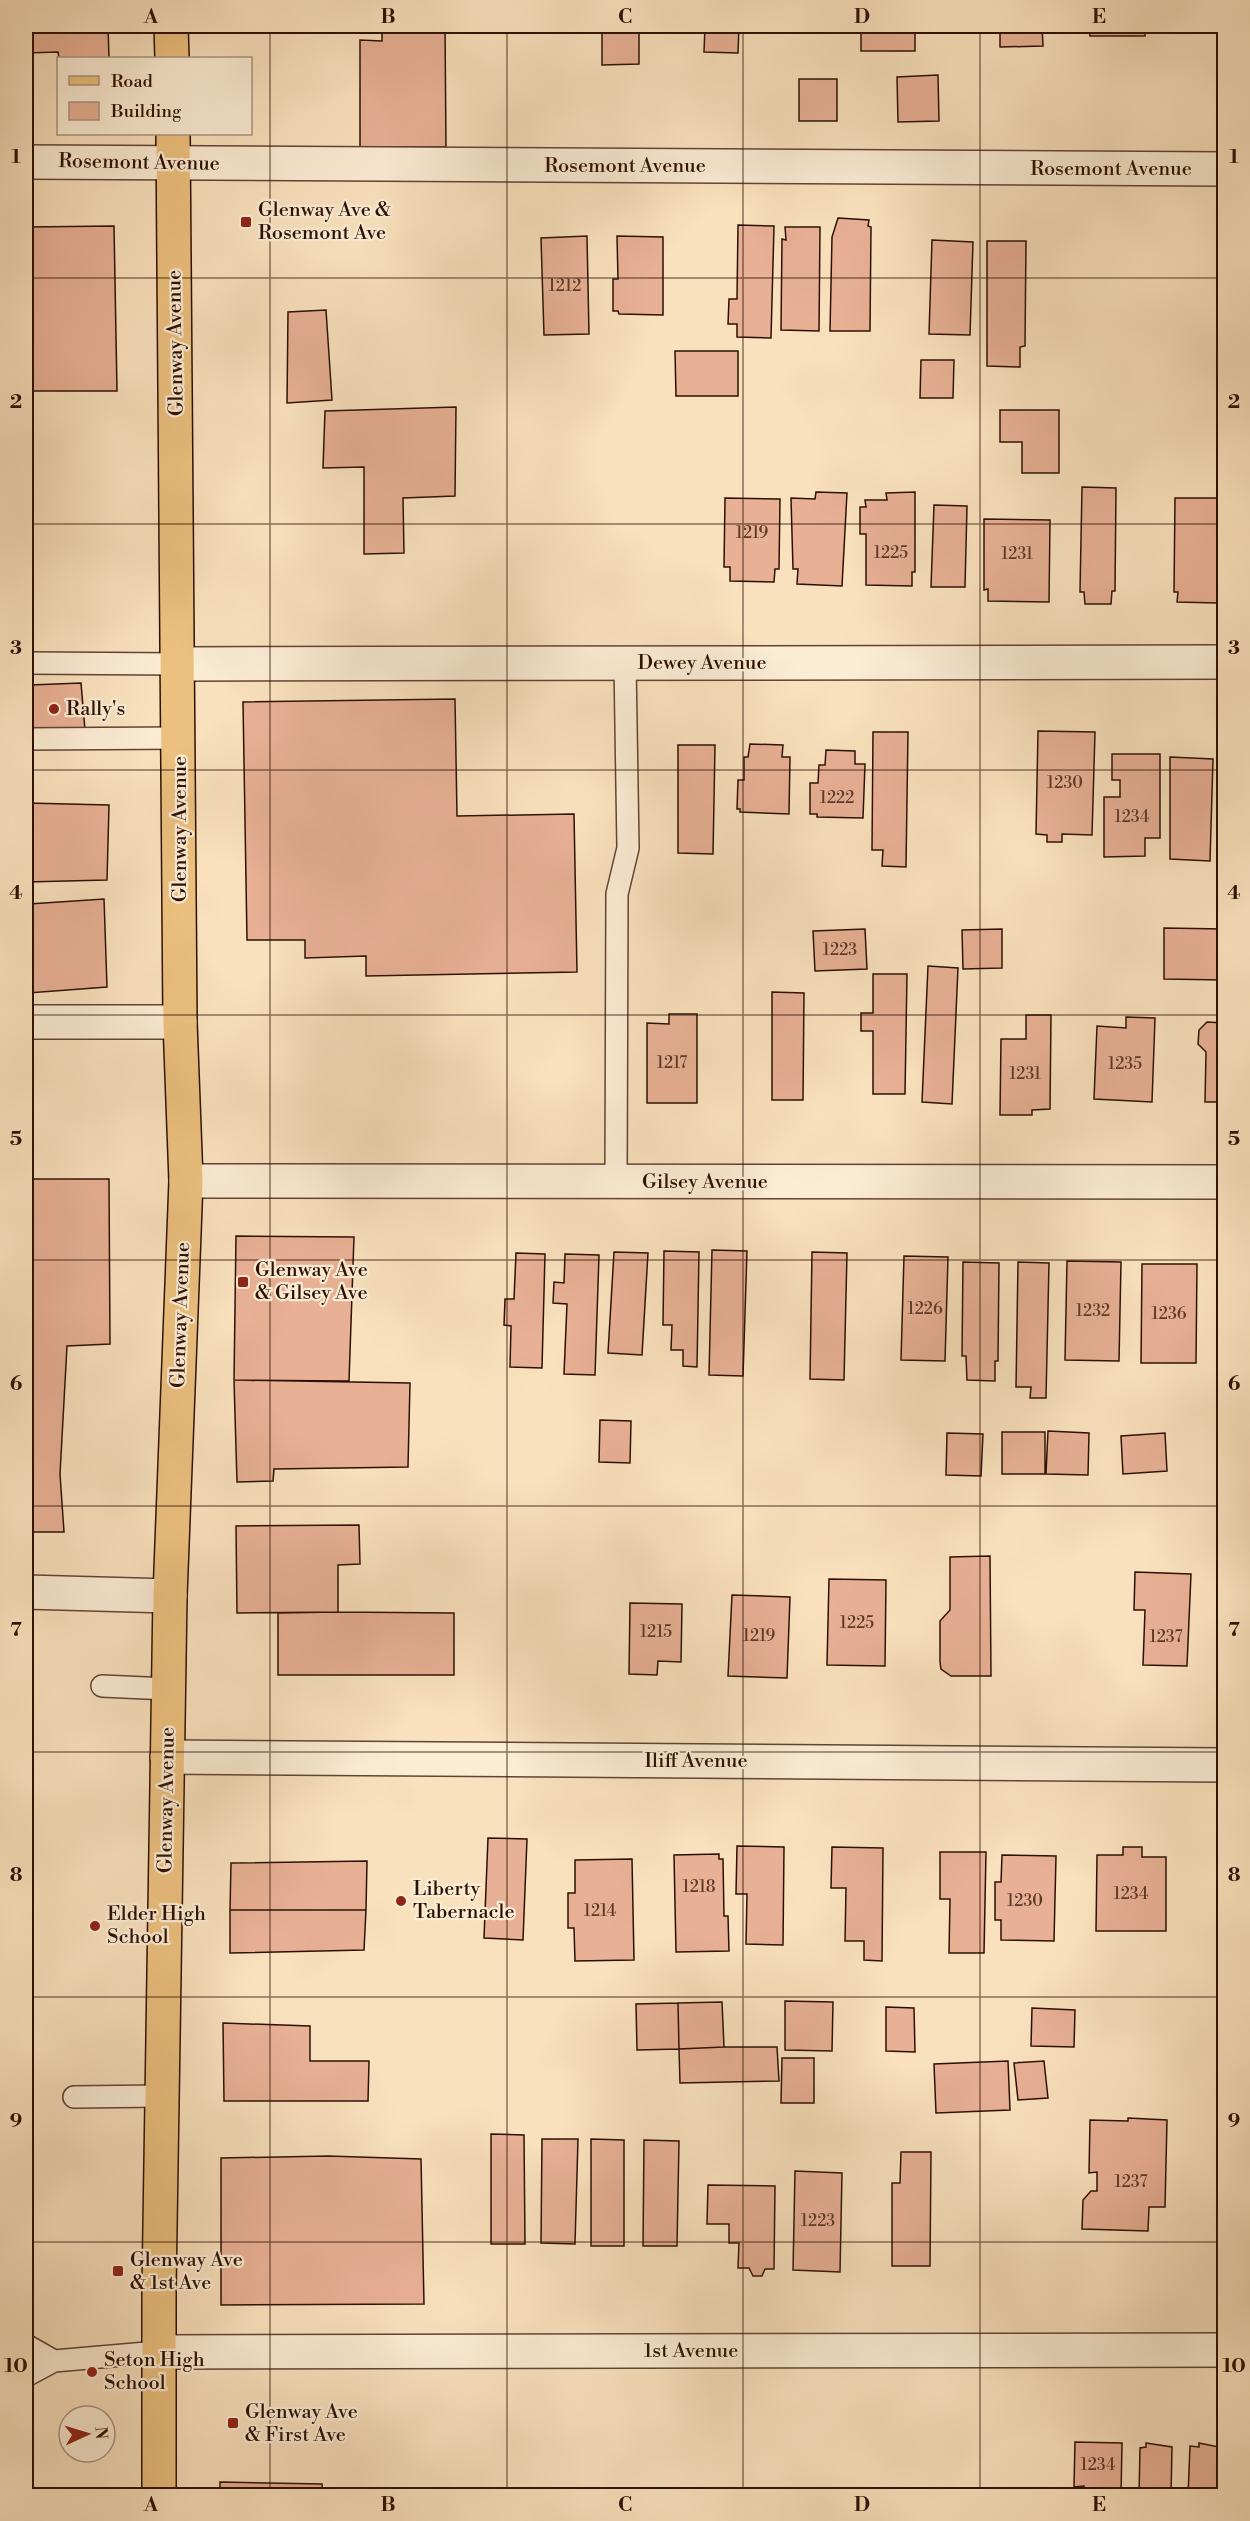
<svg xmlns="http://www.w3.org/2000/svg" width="1250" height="2521" font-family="'Libre Bodoni',serif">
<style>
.building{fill:#e8b095;stroke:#2d1004;stroke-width:1.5}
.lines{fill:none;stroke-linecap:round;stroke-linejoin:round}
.service-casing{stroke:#604432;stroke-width:24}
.minor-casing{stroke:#604432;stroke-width:36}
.primary-casing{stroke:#2d1004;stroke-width:36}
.service{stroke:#fbecd4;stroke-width:21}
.minor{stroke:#fbecd4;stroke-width:33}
.primary{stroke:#ecc07e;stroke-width:33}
.grid{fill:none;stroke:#2d1004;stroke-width:1.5;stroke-opacity:0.55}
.poi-dot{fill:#8f2418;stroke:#fbecd4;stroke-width:2}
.labels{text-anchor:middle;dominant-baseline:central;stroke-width:4.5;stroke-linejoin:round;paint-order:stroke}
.number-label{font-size:16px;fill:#5c3828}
.street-label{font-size:20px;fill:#2d1004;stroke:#fbecd4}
.poi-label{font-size:20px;fill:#2d1004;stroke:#fbecd4;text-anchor:start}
.neatline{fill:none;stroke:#2d1004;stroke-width:2}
.grid-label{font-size:20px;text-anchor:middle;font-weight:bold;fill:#2d1004}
</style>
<rect width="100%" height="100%" fill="#f9e1bd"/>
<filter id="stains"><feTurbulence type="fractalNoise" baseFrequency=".00333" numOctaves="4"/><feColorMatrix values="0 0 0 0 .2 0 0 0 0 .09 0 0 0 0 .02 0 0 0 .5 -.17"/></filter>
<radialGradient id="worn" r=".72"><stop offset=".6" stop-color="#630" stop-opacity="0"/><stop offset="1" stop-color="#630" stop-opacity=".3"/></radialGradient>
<path class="building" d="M26 26H108L109 58H59L58 52 26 53Z
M382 26H445L446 147H360V40L382 41Z
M596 26H639V64L602 65V33L596 32Z
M705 26H739L738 53 704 52Z
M861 26H921V28H915V51H861Z
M1000 26H1042L1043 46 1000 47Z
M1089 26H1145V36H1090Z
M938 75 939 121 898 122 897 77Z
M799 79H837V121H799Z
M838 218 869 220 868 226 871 227 870 331H830L832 237Z
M738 225 774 226 771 338 737 337V324H728L729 299H737Z
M114 226 117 391H26V227Z
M785 227H820L819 331 781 330 782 239 786 240Z
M587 236 589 334 544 335 541 238Z
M617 236 663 237V315L619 314 618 311H613V279H618Z
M932 240 973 242 970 335 929 334Z
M987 241H1026L1025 346 1020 347V367L987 366Z
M326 310 332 400 287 403 288 312Z
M675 351H738V396H676Z
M921 360H954L953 398H920Z
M456 407 455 496 403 498 404 553 364 554V467L323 468 325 411Z
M1000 410H1059V473H1022V442H1000Z
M1082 487 1116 488 1115 591H1112L1111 604H1085L1084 592H1080Z
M816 492 847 493 842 586 797 584 798 569H793L791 498 815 499Z
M915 492V572H912V586L866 585V534H860V507H866L865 500H887L886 493Z
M725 498 780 499 779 569H775L774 582 730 581V567H724Z
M1175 498H1219L1217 603 1177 602 1178 592H1174Z
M934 505 967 506 965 587H931Z
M984 519 1050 520 1049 602 988 601V589L984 590Z
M81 683 85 730 32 731 31 721 26 722V696H31L30 685Z
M455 699 457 816 574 814 577 972 366 976V956L305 958V940H247L243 702Z
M1038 731 1095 732 1092 835 1062 834V842H1047V835L1036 834Z
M873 732H908L906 867 882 866 883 850H872Z
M750 744 783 745 782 757H790L789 814 740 812V809H737L738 780H744V757H748Z
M678 745H715L713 854 678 853Z
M826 750 855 751V764H865L863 818 817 817V814H810V783H818L819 765H825Z
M1112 754H1160V838H1145V856L1104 857V797H1120V780H1112Z
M1170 757 1213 759 1210 861 1170 859Z
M1222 758H1224V843H1222Z
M26 803 109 805 107 880 26 882Z
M104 899 107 987 28 993 29 904Z
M1164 928 1224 929V980L1164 979Z
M865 929 867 969 815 971 813 931Z
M1002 929V968L963 969 962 930Z
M928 966 958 968 952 1104 922 1102Z
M873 974H907L905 1094H873V1031H861V1013H873Z
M772 992 804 993 803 1100H772Z
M669 1014H697V1103H647V1023L669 1024Z
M1026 1015H1051L1050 1109 1032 1110V1115H1000L1001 1039H1026Z
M1126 1017 1155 1018 1152 1102 1094 1099 1097 1026 1126 1028Z
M1207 1022 1224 1023V1102H1205L1206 1052 1198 1044 1199 1030Z
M26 1179H109L110 1344 67 1346 60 1474 64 1532H26Z
M236 1236 354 1237 349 1381 234 1380Z
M712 1250 747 1251 743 1376 709 1375Z
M664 1251 699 1252 697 1367 683 1366V1350H671L672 1325H663Z
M614 1252 648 1253 642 1355 608 1353Z
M812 1252 847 1253 844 1380 810 1379Z
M516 1253 545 1254 542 1368 510 1367 511 1326 504 1325 505 1299H514Z
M565 1254 599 1255 595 1375 564 1374 567 1304 553 1303 554 1282 564 1283Z
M904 1256 948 1257 945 1361 901 1360Z
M1067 1261 1121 1262 1119 1361 1065 1360Z
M963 1262 999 1263 998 1361H995V1381L967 1380 966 1356H962Z
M1018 1262 1049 1263 1046 1398H1030L1031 1387H1016Z
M1142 1264H1197L1196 1363H1141Z
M234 1380 410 1383 408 1467 274 1469 273 1481 237 1482Z
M600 1420 631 1421 630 1463 599 1462Z
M1048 1431 1089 1433 1088 1475 1046 1474Z
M1002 1432H1045V1474H1002Z
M947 1433 983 1434 981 1476 946 1475Z
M1165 1433 1167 1471 1123 1474 1121 1436Z
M359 1525 360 1564 338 1565V1612L237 1613 236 1526Z
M990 1556 991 1676H951L941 1669 940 1662V1621L950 1610V1557Z
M1135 1572 1191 1574 1187 1666 1143 1665 1145 1610H1134Z
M829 1579 886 1580 885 1666 827 1665Z
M732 1595 790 1597 787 1678 728 1676Z
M630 1603 682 1604 681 1662 658 1661 657 1675 629 1674Z
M338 1612 454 1613V1675H278V1613Z
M488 1838 527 1839 523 1940 484 1938Z
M737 1846 784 1847 783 1945 746 1944 747 1894H736Z
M832 1847 883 1848 882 1961 864 1960V1941H845L846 1888H831Z
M1123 1847H1142V1857H1166V1931H1096L1097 1855H1123Z
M940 1852H986L984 1953H949L950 1899H940Z
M719 1854V1859H723L724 1916H728L729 1951 676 1952 674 1855Z
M1002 1855 1056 1856 1054 1941 1001 1940V1920H995V1882H1001Z
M632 1859 634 1960 575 1961 574 1928H568V1893H575V1860Z
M367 1861 366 1910H230L231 1863Z
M230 1910H366L364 1950 230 1953Z
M785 2001 833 2002 832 2051 785 2050Z
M722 2002 724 2047 679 2049 678 2003Z
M678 2003 679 2049 637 2050 636 2004Z
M886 2007 914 2008 915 2052 886 2051Z
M1032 2008 1075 2010 1074 2047 1031 2046Z
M223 2023 310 2026V2061H369L368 2101H224Z
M724 2047H777L779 2081 680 2083 679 2049Z
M782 2058H814V2103H781Z
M1008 2061 1010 2110 936 2113 934 2064Z
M1044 2061 1048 2098 1018 2100 1014 2063Z
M1128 2118 1167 2120 1165 2207H1149L1148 2231 1082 2229 1083 2200 1091 2191H1097V2172L1089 2173 1090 2120 1128 2121Z
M491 2134 524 2135 525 2244H491Z
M542 2139H578L575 2244 541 2243Z
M591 2139 624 2140V2246H591Z
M644 2140 679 2141 677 2246H643Z
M901 2152H931L930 2266H892V2183H900Z
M328 2156 421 2159 424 2304 221 2305V2158Z
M795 2171 842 2173 840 2272 793 2270Z
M708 2185 775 2186 774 2269H765L762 2276H753L749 2268H738L739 2243H729V2224H707Z
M1075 2442 1122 2443 1121 2496H1083L1084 2486 1074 2487Z
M1146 2443 1172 2447 1171 2496H1139L1140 2448 1146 2447Z
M1199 2443 1224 2448V2496H1188L1190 2446 1199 2447Z
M220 2482 322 2484 323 2496H220Z"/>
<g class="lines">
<g class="service-casing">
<path id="service" d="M26 663 180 664
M26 739 180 738
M616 1181 617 894 628 848 625 663
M102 1686 168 1689
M74 2097 162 2096
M26 2345 54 2361
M26 2376 54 2361 158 2352"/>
</g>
<g class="minor-casing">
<path id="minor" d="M26 162 1224 169
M180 664 1224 662
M26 1022H180
M186 1181 1224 1182
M26 1592 170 1596
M167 1757 1224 1765
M158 2352 1224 2350"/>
</g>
<g class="primary-casing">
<path id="primary" d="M171 26 172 58
M159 2496V2289L170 1596 186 1181 180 1022 173 134"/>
</g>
<use href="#service" class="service"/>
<use href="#minor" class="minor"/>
<use href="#primary" class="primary"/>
</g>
<path class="grid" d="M270 26V2496M507 26V2496M743 26V2496M980 26V2496M26 278H1224M26 524H1224M26 770H1224M26 1015H1224M26 1260H1224M26 1506H1224M26 1752H1224M26 1997H1224M26 2242H1224"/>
<g class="poi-dot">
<rect x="240" y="216" width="12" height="12" rx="3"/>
<circle cx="54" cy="709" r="6"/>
<rect x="237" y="1276" width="12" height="12" rx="3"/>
<circle cx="401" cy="1901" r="6"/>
<circle cx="95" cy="1926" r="6"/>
<rect x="112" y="2265" width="12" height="12" rx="3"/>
<circle cx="92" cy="2372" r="6"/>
<rect x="227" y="2417" width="12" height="12" rx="3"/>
</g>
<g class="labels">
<g class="number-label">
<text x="565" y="286">1212</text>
<text x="752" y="533">1219</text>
<text x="891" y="553">1225</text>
<text x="1017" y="554">1231</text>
<text x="1065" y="783">1230</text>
<text x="837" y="798">1222</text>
<text x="1132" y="817">1234</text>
<text x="840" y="950">1223</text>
<text x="672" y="1063">1217</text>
<text x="1125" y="1064">1235</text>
<text x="1025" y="1074">1231</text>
<text x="925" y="1309">1226</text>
<text x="1093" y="1311">1232</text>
<text x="1169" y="1314">1236</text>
<text x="857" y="1623">1225</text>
<text x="656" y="1632">1215</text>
<text x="759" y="1636">1219</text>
<text x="1166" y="1637">1237</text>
<text x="699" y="1887">1218</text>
<text x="1131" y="1894">1234</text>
<text x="1025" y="1901">1230</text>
<text x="600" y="1911">1214</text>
<text x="1131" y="2182">1237</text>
<text x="818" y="2221">1223</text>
<text x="1098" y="2465">1234</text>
</g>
<g class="street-label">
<text transform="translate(139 163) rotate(1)">Rosemont Avenue</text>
<text x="625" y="166">Rosemont Avenue</text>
<text x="1111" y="169">Rosemont Avenue</text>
<text transform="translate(176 343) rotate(-91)">Glenway Avenue</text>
<text x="702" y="663">Dewey Avenue</text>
<text transform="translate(180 829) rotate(-90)">Glenway Avenue</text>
<text x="705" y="1182">Gilsey Avenue</text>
<text transform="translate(181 1315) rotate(-88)">Glenway Avenue</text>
<text x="696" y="1761">Iliff Avenue</text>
<text transform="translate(167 1800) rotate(-89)">Glenway Avenue</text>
<text x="691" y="2351">1st Avenue</text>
</g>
<g class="poi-label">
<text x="258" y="210">Glenway Ave &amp;<tspan x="258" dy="23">Rosemont Ave</tspan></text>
<text x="66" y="709">Rally's</text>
<text x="255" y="1270">Glenway Ave<tspan x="255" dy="23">&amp; Gilsey Ave</tspan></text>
<text x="413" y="1889">Liberty<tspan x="413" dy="23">Tabernacle</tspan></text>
<text x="107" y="1914">Elder High<tspan x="107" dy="23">School</tspan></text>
<text x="130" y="2260">Glenway Ave<tspan x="130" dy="23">&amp; 1st Ave</tspan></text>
<text x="104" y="2360">Seton High<tspan x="104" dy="23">School</tspan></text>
<text x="245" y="2412">Glenway Ave<tspan x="245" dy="23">&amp; First Ave</tspan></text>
</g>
</g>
<rect width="1250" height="2521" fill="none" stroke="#f9e1bd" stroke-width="66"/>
<rect x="57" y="57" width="195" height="78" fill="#fbecd4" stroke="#a99481" stroke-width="1.5"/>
<rect x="69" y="76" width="30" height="9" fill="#ecc07e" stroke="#a99481" stroke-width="1.5"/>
<text x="111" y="87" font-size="18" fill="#2d1004">Road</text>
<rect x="69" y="102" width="30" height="18" fill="#e8b095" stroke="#a99481" stroke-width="1.5"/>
<text x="111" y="117" font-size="18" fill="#2d1004">Building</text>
<g transform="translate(87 2434) rotate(86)"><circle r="28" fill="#fbecd4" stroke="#a99481" stroke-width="1.5"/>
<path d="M0-4.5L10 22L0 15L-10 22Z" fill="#8f2418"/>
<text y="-9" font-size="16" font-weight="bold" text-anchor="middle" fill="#2d1004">N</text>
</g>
<rect x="33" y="33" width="1184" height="2455" class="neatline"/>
<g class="grid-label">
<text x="151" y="23">A</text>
<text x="388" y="23">B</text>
<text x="625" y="23">C</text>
<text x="862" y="23">D</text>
<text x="1099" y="23">E</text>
<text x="16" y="163">1</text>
<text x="1234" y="163">1</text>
<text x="16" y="408">2</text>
<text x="1234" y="408">2</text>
<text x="16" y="654">3</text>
<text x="1234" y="654">3</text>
<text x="16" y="899">4</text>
<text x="1234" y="899">4</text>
<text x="16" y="1145">5</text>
<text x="1234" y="1145">5</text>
<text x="16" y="1390">6</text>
<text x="1234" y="1390">6</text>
<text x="16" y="1636">7</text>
<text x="1234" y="1636">7</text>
<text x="16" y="1881">8</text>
<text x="1234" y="1881">8</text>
<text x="16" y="2127">9</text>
<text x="1234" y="2127">9</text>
<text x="16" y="2372">10</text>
<text x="1234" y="2372">10</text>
<text x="151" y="2511">A</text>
<text x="388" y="2511">B</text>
<text x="625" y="2511">C</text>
<text x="862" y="2511">D</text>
<text x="1099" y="2511">E</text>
</g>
<rect width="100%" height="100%" filter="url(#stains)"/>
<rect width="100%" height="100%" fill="url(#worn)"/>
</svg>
